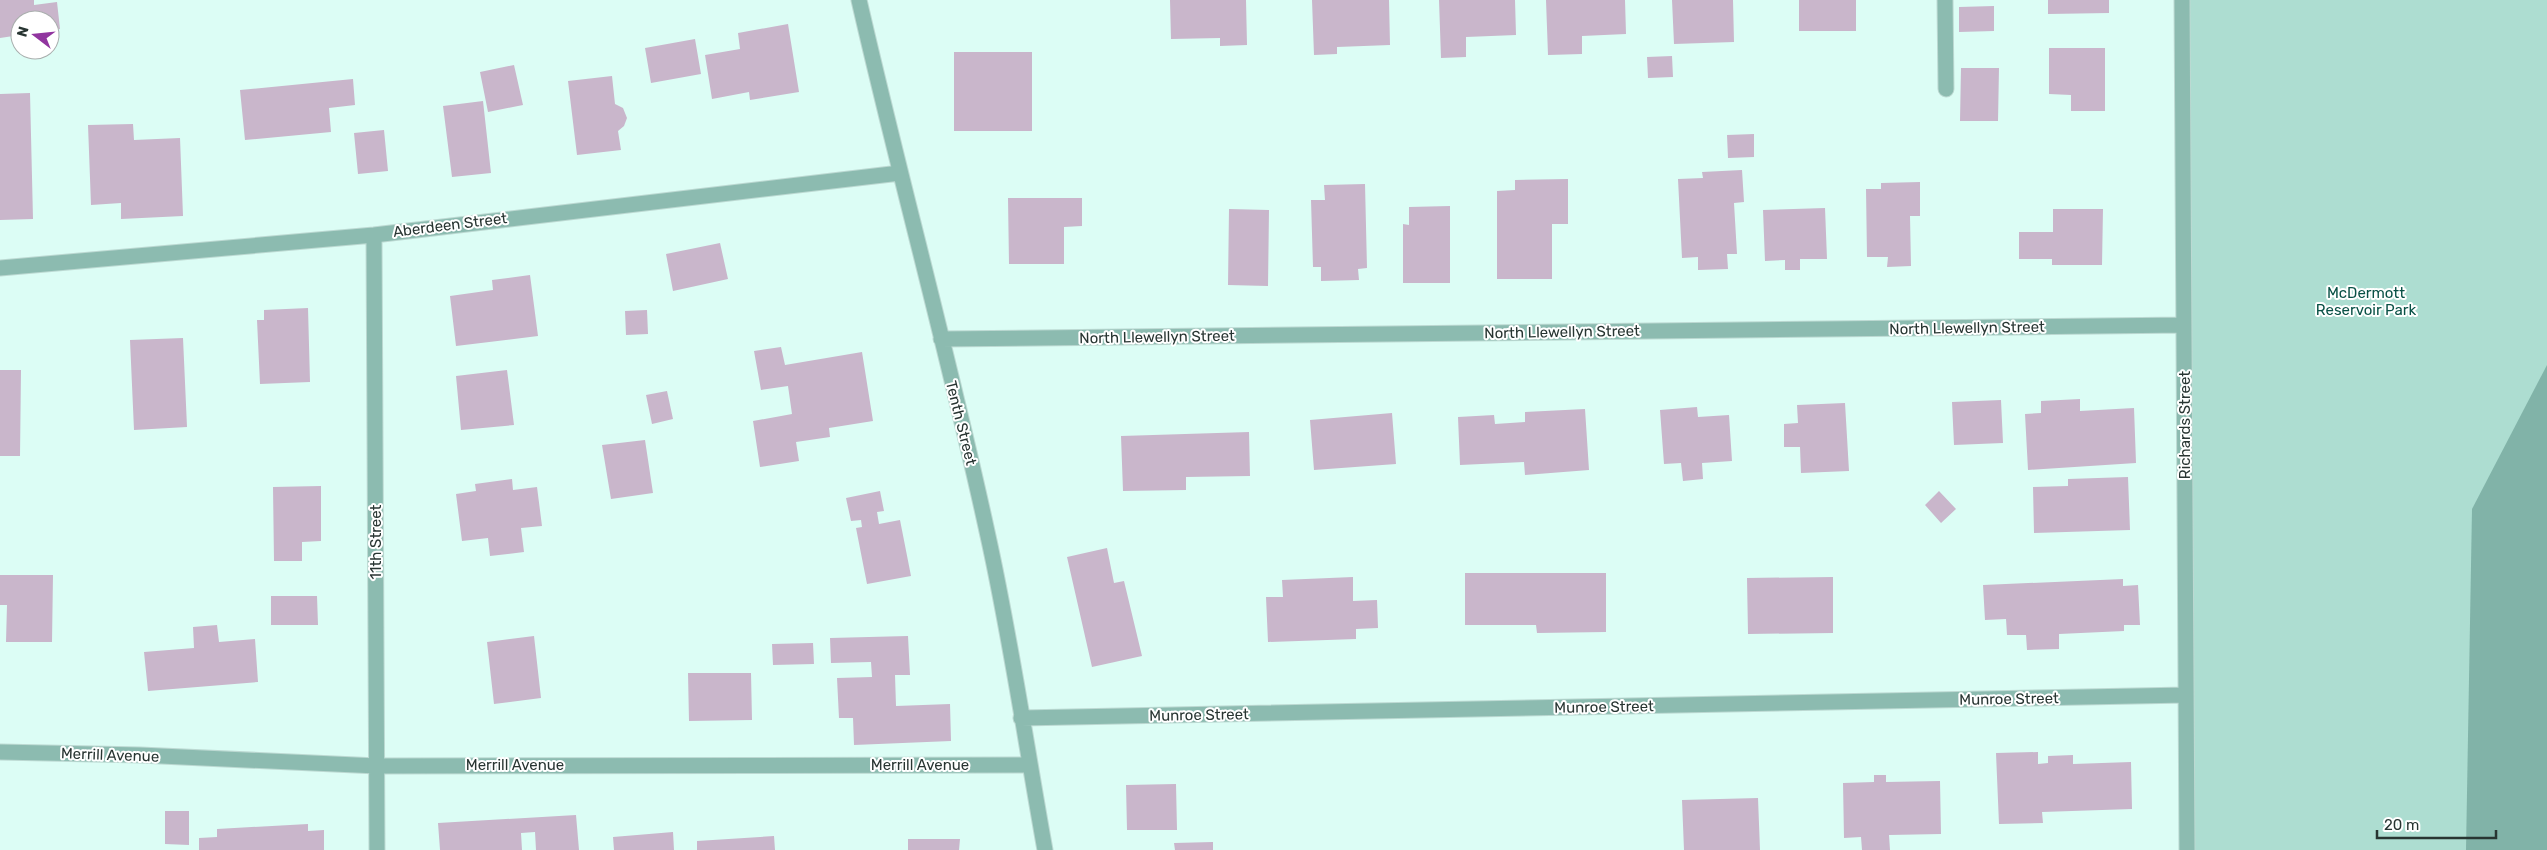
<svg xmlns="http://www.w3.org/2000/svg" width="2547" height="850" font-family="Rubik,sans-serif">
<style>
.green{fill:#adddd1}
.water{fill:#81b3a8}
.building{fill:#c9b6cb}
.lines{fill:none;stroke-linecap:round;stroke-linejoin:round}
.minor-casing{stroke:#bcd9d2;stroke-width:17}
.minor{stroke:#8cbbb0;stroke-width:15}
.labels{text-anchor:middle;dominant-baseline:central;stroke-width:4;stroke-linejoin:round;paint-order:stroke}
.street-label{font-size:15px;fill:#283532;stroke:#fff}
.park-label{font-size:15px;fill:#095146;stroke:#fff}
</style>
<rect width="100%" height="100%" fill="#dcfdf5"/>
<path class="green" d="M2182 0H2547V850H2187Z"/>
<path class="water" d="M2547 365V850H2466L2472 509Z"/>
<path class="building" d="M0 0H34V5L57 2 60 29 50 31V20H20V35L0 38Z
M1170 0H1246L1247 45 1220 46V38L1171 39Z
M1312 0H1389L1390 45 1337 47V54L1314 55Z
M1439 0H1515L1516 35 1466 37V57L1441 58Z
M1546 0H1625L1626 34 1582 36V54L1548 55Z
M1672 0H1733L1734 42 1674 44Z
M1799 0H1856V31H1799Z
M2048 0H2109V13L2048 14Z
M1994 6V31L1959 32V7Z
M788 24 799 92 750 100 749 92 712 99 705 55 740 49 738 33Z
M695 39 701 74 651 83 645 48Z
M2049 48H2105V111H2071V95L2049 94Z
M954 52H1032V131H954Z
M1672 56 1673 77 1648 78 1647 57Z
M514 65 523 105 488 112 480 72Z
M1961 68H1999L1998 121H1960Z
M612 76 615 104 623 108 627 118 624 126 618 131 621 150 577 155 568 81Z
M353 79 355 105 329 108 331 132 245 140 240 90Z
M30 93 33 219 0 220V94Z
M483 101 491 173 452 177 443 106Z
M133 124 134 140 180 138 183 216 121 219V203L91 205 88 125Z
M384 130 388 171 358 174 354 133Z
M1754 134V157L1728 158 1727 135Z
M1742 170 1744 202 1734 203 1737 254H1727L1728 269 1698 270V257L1682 258 1678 179 1703 178 1702 172Z
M1568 179V224H1552V279H1497V191L1515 190V180Z
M1920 182V216H1910L1911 266 1887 267 1888 257H1867L1866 189H1881V183Z
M1365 184 1367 268 1358 269 1359 280 1321 281V267H1313L1311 200H1325L1324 185Z
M1008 198H1082V226L1064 227V264H1009Z
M1450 206V283H1403V224L1409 225V207Z
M1825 208 1827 259H1800V270H1785V260L1765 261 1763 210Z
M1229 209 1269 210 1268 286 1228 285Z
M2053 209H2103L2102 265H2052V259H2019V232H2053Z
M720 243 728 279 673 291 666 254Z
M530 275 538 336 456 346 450 296 493 290 492 280Z
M308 308 310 382 260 384 257 320H264V310Z
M647 310 648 334 626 335 625 311Z
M183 338 187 427 134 430 130 340Z
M781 347 785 365 862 352 873 421 829 428 830 437 796 442 799 461 760 467 753 421 792 414 788 386 761 390 754 351Z
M0 370H21L20 456H0Z
M507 370 514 425 461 430 456 376Z
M667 391 673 419 652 424 646 395Z
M2080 399V411L2134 408 2136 463 2028 470 2025 414 2041 413V401Z
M2001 400 2003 443 1954 445 1952 402Z
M1845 403 1849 471 1801 473 1800 447H1784V424L1798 423 1797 405Z
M1697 407 1698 417 1729 415 1732 461 1702 463 1703 479 1683 481 1681 463 1664 464 1660 410Z
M1585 409 1589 470 1525 475 1524 462 1460 465 1458 417 1494 415 1495 424 1525 422V412Z
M1392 413 1396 464 1314 470 1310 420Z
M1249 432 1250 476 1186 477V490L1123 491 1121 436Z
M645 440 653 493 611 499 602 445Z
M2128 477 2130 530 2034 533 2033 487 2068 486V479Z
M512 479 513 490 537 487 542 526 521 528 524 552 490 556 488 538 462 541 456 494 476 491 475 484Z
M321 486V541L302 542V561H274L273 487Z
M880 491 884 511 877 512 879 524 900 520 911 576 867 584 856 528 862 527 861 520 851 521 846 498Z
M1939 491 1956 509 1941 523 1925 505Z
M1107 548 1114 583 1124 581 1142 656 1092 667 1067 557Z
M1465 573H1606V632L1537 633 1536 625H1465Z
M0 575H53L52 642H6L7 605H0Z
M1353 577V601L1377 600 1378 628 1356 629V639L1268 642 1266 597H1283L1282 580Z
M1833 577V633L1748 634 1747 578Z
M2123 579V586L2138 585 2140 625H2124V631L2059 634V649L2027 650 2026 635H2007L2006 619 1985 620 1983 585Z
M271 596H317L318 625H271Z
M217 625 219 642 255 639 258 682 148 691 144 652 194 648 193 627Z
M534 636 541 698 494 704 487 642Z
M908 636 910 675H895L896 706 950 704 951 741 854 745 853 718H839L837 678 872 677 871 662 831 663 830 638Z
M813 643 814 664 773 665 772 644Z
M688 673H751L752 720 689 721Z
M2038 752V764L2048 763V756L2073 755V764L2131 762 2132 809 2042 812 2043 823 1999 824 1996 753Z
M1874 775H1886V782L1940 781 1941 834 1889 835 1890 850H1862L1861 837 1844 838 1843 783 1874 782Z
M1176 784 1177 830H1127L1126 785Z
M1758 798 1760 850H1684L1682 800Z
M165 811H189V845L165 844Z
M576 815 579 850H536L535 832 521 833 522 850H440L438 823Z
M308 824V831L324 830V850H199V838L217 837V829Z
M673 832 674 850H614L613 837Z
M774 836 775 850H697V841Z
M908 839H960L959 850H908Z
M1213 842V850H1175L1174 843Z"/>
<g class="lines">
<g class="minor-casing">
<path id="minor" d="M859 0C900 179 949 356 988 536 1011 640 1026 745 1045 850
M1945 0 1946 89
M2182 0 2187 850
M374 235 377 850
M0 268 374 235 900 173
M941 339 2184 325
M1021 718 2186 695
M0 752 140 755 377 766 1029 765"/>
</g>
<use href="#minor" class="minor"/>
</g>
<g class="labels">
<g class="street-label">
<text transform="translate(450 225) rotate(-7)">Aberdeen Street</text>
<text transform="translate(1967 328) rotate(-1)">North Llewellyn Street</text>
<text transform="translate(1562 332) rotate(-1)">North Llewellyn Street</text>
<text transform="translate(1157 337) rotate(-1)">North Llewellyn Street</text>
<text transform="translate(961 423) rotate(76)">Tenth Street</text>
<text transform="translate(2185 425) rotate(-90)">Richards Street</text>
<text transform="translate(376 542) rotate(-90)">11th Street</text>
<text transform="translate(2009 699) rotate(-1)">Munroe Street</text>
<text transform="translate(1604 707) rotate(-1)">Munroe Street</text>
<text transform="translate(1199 715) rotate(-1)">Munroe Street</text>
<text transform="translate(110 755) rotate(2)">Merrill Avenue</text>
<text x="515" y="765">Merrill Avenue</text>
<text x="920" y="765">Merrill Avenue</text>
</g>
<g class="park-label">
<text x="2366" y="293">McDermott<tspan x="2366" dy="17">Reservoir Park</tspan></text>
</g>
</g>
<g transform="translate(35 35) rotate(286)"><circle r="24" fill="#ffffff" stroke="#a9aead"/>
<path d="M0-4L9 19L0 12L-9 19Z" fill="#91359f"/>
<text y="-8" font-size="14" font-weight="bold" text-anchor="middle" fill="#283532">N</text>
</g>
<path d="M2377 830v8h119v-8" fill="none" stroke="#283532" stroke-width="2.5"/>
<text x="2384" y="830" font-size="15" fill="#283532" stroke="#ffffff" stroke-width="4" paint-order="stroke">20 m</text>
</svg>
